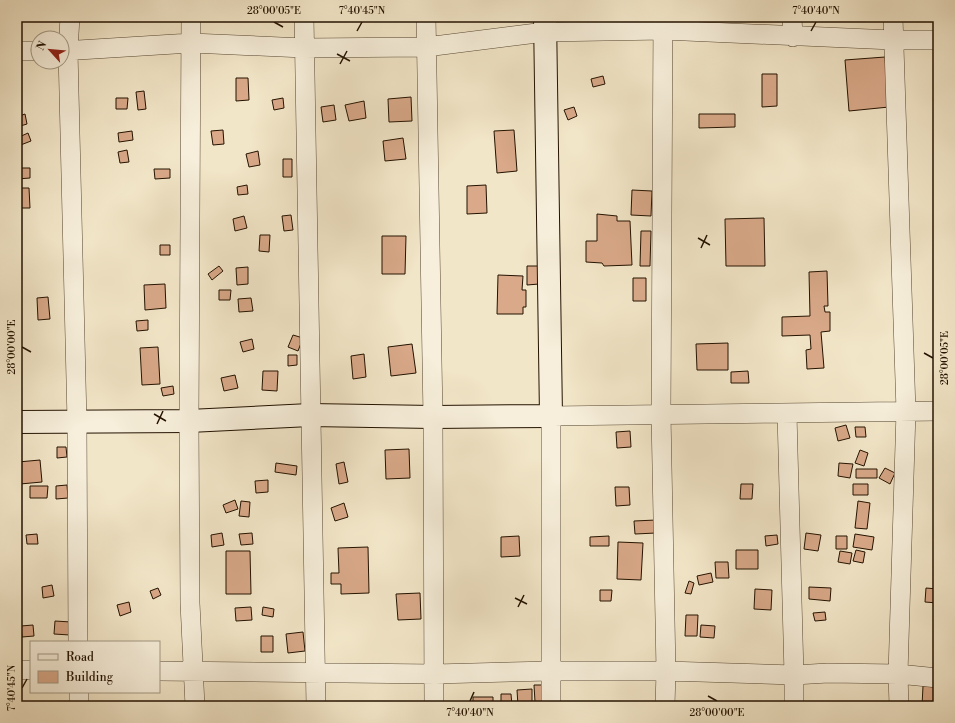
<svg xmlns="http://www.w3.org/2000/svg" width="955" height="723" font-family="'Libre Bodoni',serif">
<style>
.building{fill:#d9a989;stroke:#231200}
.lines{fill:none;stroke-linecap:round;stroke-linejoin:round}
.street-casing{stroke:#574732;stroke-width:20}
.secondary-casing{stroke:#231200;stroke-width:24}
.street{stroke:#f7efdb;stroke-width:19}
.secondary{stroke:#f7efdb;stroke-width:22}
.ticks{fill:none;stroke:#231200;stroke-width:1.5}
.neatline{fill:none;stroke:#231200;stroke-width:1.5}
.ticks-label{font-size:10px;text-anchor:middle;fill:#231200}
</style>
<rect width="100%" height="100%" fill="#f2e6c8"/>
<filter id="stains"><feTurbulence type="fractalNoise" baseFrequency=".005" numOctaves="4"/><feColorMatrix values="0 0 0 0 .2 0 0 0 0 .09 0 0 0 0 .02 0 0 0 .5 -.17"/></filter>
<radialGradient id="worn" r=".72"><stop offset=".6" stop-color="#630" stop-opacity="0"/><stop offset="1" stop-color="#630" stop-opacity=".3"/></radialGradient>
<path class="building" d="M115 17H127V19L115 18Z
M441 17H460V20L441 19Z
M885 57 889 107 849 111 845 60Z
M762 74H777V106L762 107Z
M603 76 605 84 593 87 591 79Z
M236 78H248L249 100 236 101Z
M144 91 146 109 138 110 136 92Z
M411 97 412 121 389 122 388 99Z
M116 98H128L127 109H116Z
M283 98 284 108 274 110 272 100Z
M364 101 366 118 349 121 345 105Z
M334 105 336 120 323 122 321 107Z
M574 107 577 116 568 120 564 110Z
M25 114 27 124 17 127V117Z
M699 114H735V127L699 128Z
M223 130 224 144 213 145 211 131Z
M514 130 517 171 497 173 494 131Z
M132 131 133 140 119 142 118 133Z
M28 133 31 141 18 146 17 138Z
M403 138 406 159 385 161 383 141Z
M127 150 129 162 120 163 118 152Z
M258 151 260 165 249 167 246 154Z
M283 159H292V177H283Z
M17 168H30V178L17 179Z
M154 169H170V178L155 179Z
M247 185 248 194 238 195 237 187Z
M486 185 487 213 467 214V186Z
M17 188H29L30 208H17Z
M632 190 652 191 651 216 631 215Z
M597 214 617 216V221H630L632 265 604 266 602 263 586 262V241H597Z
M291 215 293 230 284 231 282 216Z
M244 216 247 228 235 231 233 219Z
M764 218 765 266H726L725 219Z
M641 231H651L650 266H640Z
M260 235H270L269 252 259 251Z
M382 236H406L405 274H382Z
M160 245H170V255H160Z
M219 266 223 271 212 280 208 274Z
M527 266H539V284L527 285Z
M248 267V284L237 285 236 268Z
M827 271 828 306H824L825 312H830V331L821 332 824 368 807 369 806 350 811 349 810 335 782 336V317L810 316 809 272Z
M498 275 523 276 522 290H526V307H523V314H497Z
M633 278H646V301H633Z
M165 284 166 308 145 310 144 285Z
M219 290H231L230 300H219Z
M48 297 50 319 38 320 37 298Z
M251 298 253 311 239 312 238 299Z
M148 320V330L137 331 136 321Z
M293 335 303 338 298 351 288 347Z
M252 339 254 349 243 352 240 342Z
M728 343V370H697L696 344Z
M412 344 416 373 391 376 388 347Z
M158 347 160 384 142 385 140 348Z
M364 354 366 377 353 379 351 356Z
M288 355H297V365L288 366Z
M263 371H278L277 391 262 390Z
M748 371 749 383H731V372Z
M235 375 238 388 224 391 221 378Z
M173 386 174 394 163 396 161 388Z
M846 425 850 438 838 441 835 428Z
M855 427H865L866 437H856Z
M630 431 631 447 617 448 616 432Z
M57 447H66L67 457 57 458Z
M409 449 410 478 386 479 385 450Z
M860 450 868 453 864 466 855 463Z
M40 460 42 482 20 484 18 462Z
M344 462 348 482 339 484 336 464Z
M276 463 297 466 296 475 275 472Z
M839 463 853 464 850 478 838 476Z
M885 468 895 473 890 484 879 478Z
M856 469H877V478H856Z
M268 480V492L256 493 255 481Z
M741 484H753L752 499H740Z
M853 484H868V495H853Z
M67 485 68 498 56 499V486Z
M30 486H48L47 498H30Z
M615 487H629L630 505 616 506Z
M235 500 238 509 226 513 223 505Z
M241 501 250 502 249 517 239 516Z
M858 501 870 503 867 529 855 528Z
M344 503 348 517 335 521 331 508Z
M656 520V533L635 534 634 521Z
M222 533 224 545 212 547 211 535Z
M252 533 253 544 241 545 239 534Z
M806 533 821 535 818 551 804 549Z
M37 534 38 544H27L26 535Z
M855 534 874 537 872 550 853 547Z
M777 535 778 544 766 546 765 536Z
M519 536 520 556 501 557V537Z
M609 536V546H590V537Z
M836 536H847V549H836Z
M618 542 643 543 641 580 617 579Z
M368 547 369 593 341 594V584H331V573H339L338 548Z
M736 550H758V569H736Z
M856 550 865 552 863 563 853 561Z
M226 551H250L251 594H226Z
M840 551 852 553 850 564 838 562Z
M715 562H728L729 578H716Z
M711 573 713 582 699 585 697 576Z
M689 581 694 583 691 594 685 593Z
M52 585 54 596 43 598 42 587Z
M809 587 831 588 830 601 809 599Z
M158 588 161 595 153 599 150 591Z
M926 588 938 589V603L925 602Z
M755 589 772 590 771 610 754 609Z
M600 590H612L611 601H600Z
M420 593 421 619 398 620 396 594Z
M129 602 131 612 120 616 117 605Z
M251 607 252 620 236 621 235 608Z
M263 607 274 609 273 617 262 615Z
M825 612 826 620 815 621 813 613Z
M686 615H698L697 636H685Z
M55 621 71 622 70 635 54 634Z
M33 625 34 636 22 637 21 626Z
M701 625 715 626 714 638 700 637Z
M303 632 305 651 288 653 286 634Z
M261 636H273V652H261Z
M534 685H546V702H535Z
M923 686 936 687 935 706H922Z
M532 689V705L518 706 517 690Z
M501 694H511L512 706H501Z
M473 697H493V706H473Z
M858 704V706H847V705Z"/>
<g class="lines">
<g class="street-casing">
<path id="street" d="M70 17 68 51 77 421 78 642
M191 17 189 421 190 603 195 706
M304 17 316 706
M426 17 433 417 434 706
M663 17 661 414 666 671 665 706
M792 17 793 37
M893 17 906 411 898 674 899 706
M17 51H38
M62 51 191 43 304 48 426 47 545 32 663 30 893 40H938
M787 414 794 675V706
M17 670H31
M159 671 435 674 550 671H666L794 675 828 673 898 674 938 678
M79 692V706
M551 706V416L938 411"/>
</g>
<g class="secondary-casing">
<path id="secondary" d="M17 422 189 421 310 415 433 417 551 416 545 17"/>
</g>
<use href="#street" class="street"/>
<use href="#secondary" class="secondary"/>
</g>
<path class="ticks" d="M274 22 283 27M357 31 362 22M811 31 816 22M337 54 350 61M340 64 347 51M698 238 710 245M701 248 707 235M22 347 31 352M924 353 933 358M154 414 166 421M157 424 163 411M515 598 527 604M518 607 524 595M22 688 27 679M708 696 717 701M470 701 474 692"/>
<rect width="955" height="723" fill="none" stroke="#f2e6c8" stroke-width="44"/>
<rect x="30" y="641" width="130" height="52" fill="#f7efdb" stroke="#a29783"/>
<rect x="38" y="654" width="20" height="6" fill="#f7efdb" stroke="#a29783"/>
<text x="66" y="661" font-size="12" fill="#231200">Road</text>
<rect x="38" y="671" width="20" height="12" fill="#d9a989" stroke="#a29783"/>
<text x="66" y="681" font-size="12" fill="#231200">Building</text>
<g transform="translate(50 50) rotate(297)"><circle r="19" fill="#f7efdb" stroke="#a29783"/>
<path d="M0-3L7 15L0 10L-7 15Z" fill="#8f2418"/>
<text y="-6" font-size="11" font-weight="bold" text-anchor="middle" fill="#231200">N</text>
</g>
<rect x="22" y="22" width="911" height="679" class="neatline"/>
<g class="ticks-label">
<text x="274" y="14">28°00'05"E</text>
<text x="362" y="14">7°40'45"N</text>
<text x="816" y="14">7°40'40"N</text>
<text transform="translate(11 347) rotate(-90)" y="4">28°00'00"E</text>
<text transform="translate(944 358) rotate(-90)" y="4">28°00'05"E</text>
<text transform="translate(11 688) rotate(-90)" y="4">7°40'45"N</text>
<text x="470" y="716">7°40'40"N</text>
<text x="717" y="716">28°00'00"E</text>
</g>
<rect width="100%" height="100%" filter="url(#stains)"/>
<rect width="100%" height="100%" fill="url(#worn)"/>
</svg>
